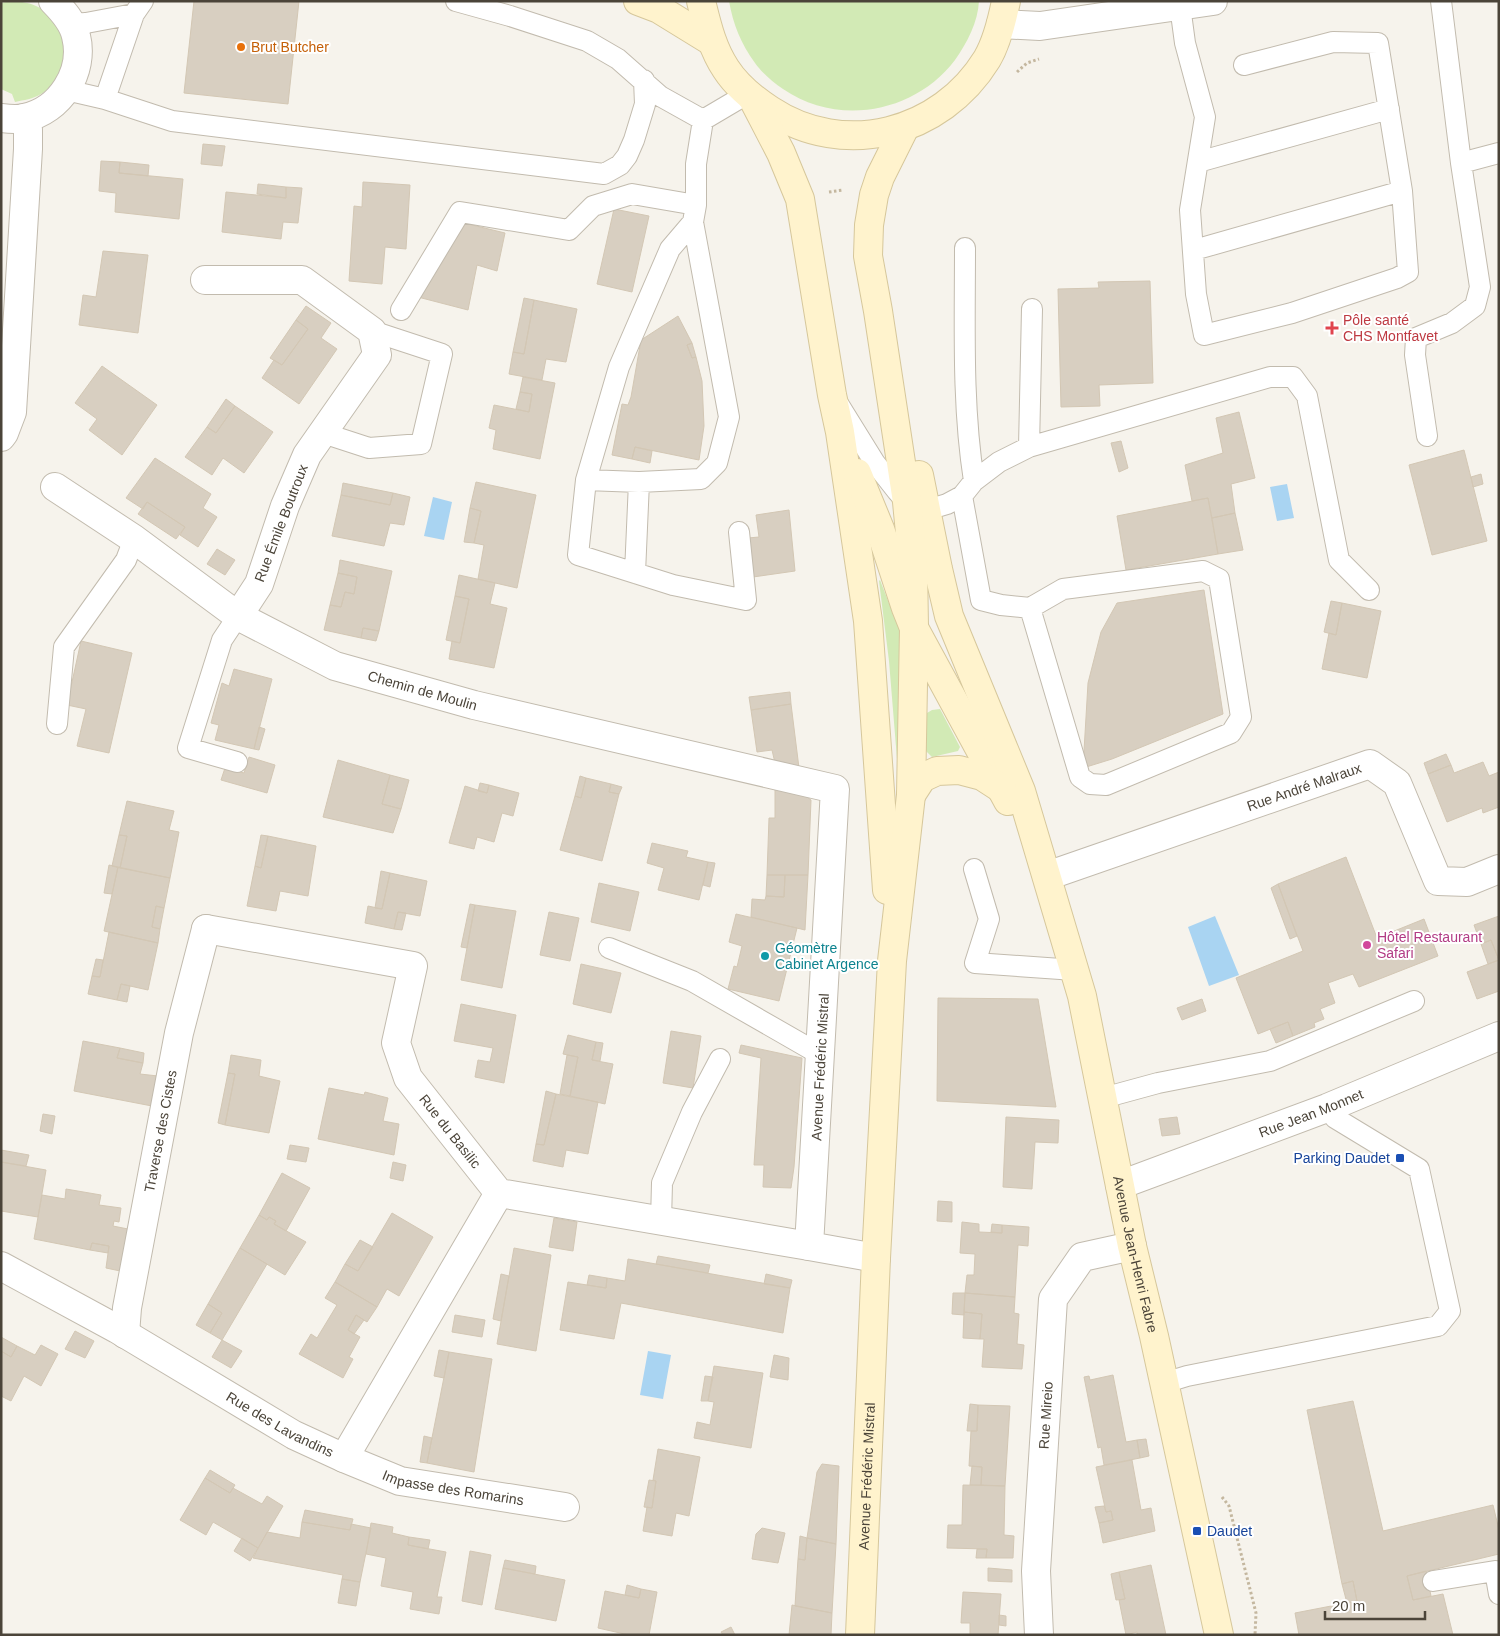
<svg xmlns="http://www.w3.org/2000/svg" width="1500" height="1636" font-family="Arial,sans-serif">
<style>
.green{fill:#d2eab5}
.water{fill:#a9d4f2}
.building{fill:#d8cfc1;stroke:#d3c7b4}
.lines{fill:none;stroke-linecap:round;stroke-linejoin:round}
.service-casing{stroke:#c2bbae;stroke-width:22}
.pedestrian-casing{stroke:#c2bbae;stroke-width:30}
.minor-casing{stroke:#c2bbae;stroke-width:30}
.secondary-casing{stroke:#d6c79b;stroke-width:30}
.path{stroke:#c4b79f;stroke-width:3;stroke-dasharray:2.5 2.5;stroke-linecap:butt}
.service{stroke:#fff;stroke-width:20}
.pedestrian{stroke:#fff;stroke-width:28}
.minor{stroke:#fff;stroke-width:28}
.secondary{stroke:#fff3cd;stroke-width:28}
.food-dot{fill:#e8710a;stroke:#fff;stroke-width:2}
.health-dot{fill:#e0444e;stroke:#fff;stroke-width:2}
.hotel-dot{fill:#d1479c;stroke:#fff;stroke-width:2}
.culture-dot{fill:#0f9aa8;stroke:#fff;stroke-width:2}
.transit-dot{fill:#1a4fb4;stroke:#fff;stroke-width:2}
.labels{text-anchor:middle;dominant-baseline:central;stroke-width:4;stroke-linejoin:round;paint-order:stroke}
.food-label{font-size:14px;fill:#c56008;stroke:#fff;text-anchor:start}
.health-label{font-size:14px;fill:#be3a42;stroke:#fff;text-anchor:start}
.street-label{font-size:14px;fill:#4b4439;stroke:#fff}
.hotel-label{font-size:14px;fill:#b23c85;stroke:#fff;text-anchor:start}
.culture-label{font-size:14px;fill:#0d838f;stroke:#fff;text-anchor:start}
.transit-label{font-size:14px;fill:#164399;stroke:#fff;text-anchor:end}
</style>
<rect width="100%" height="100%" fill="#f6f3ec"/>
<path class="green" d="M11 1C21 1 31 3 40 8 63 20 72 52 59 75 54 82 49 90 41 94 33 99 24 100 15 102L12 94 1 89V3Z
M729 1H979C978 22 967 43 955 60 915 113 838 127 783 89 773 82 762 73 755 63 741 44 733 24 729 1Z
M880 580 899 629 902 642 897 759 889 661 879 581Z
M940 709 960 747 958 751 932 757 926 751 927 713 932 710Z"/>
<path class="water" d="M1287 484 1294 518 1277 521 1270 487Z
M433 497 452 502 444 540 424 536Z
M1215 916 1239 975 1209 986 1188 927Z
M648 1351 671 1355 663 1399 640 1395Z"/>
<path class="building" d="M194 1H299L288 104 184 93Z
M203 144 225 146 222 166 201 164Z
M101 161 120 162 119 173 183 179 179 219 115 212 116 193 99 191Z
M120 162 149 165 148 176 119 173Z
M363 182 410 185 406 249 385 247 382 284 349 281 354 206 362 207Z
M258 184 286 187V198L257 194Z
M286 187 302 188 298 223 283 222 281 239 222 232 226 192 286 198Z
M614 209 649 216 632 292 597 284Z
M464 223 505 233 497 271 477 265 468 310 414 296Z
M103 251 148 255 138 333 79 325 83 295 96 297Z
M1150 281 1153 383 1099 385 1100 406 1061 407 1058 289 1099 288 1098 282Z
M524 298 534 300 524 354 513 352Z
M534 300 577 309 566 362 546 359 542 380 509 374 513 352 524 354Z
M306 306 331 323 321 338 337 349 299 404 262 378 274 360 282 365 308 329 296 320Z
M678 316 692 343 687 345 692 358 696 357 702 381 704 426 699 460 635 447 632 459 612 455 622 404 628 405 631 397 641 340Z
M296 320 308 329 282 365 270 358Z
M692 343 696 357 692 358 687 345Z
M102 366 157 405 122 455 89 430 97 419 75 403Z
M523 377 555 383 540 459 493 449 496 430 489 428 494 405 529 412 532 394 520 392Z
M520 392 532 394 529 412 516 409Z
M226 399 235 406 216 433 207 427Z
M235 406 273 432 244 473 223 458 212 475 185 457 207 427 216 433Z
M1239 412 1255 478 1231 484 1235 513 1212 518 1208 498 1192 501 1185 465 1223 453 1216 418Z
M1121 441 1128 468 1119 472 1111 443Z
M635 447 652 451 650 463 632 459Z
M1464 450 1487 541 1432 555 1409 465Z
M155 458 211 494 203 508 217 517 198 547 180 535 185 527 147 502 143 509 126 498Z
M1481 474 1483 484 1473 487 1471 477Z
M476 482 536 495 517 588 478 579 484 545 474 543 481 511 470 508Z
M343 483 393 493 390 505 341 495Z
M393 493 410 497 404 525 390 523 384 546 332 536 341 495 390 505Z
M1208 498 1218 554 1126 570 1117 516Z
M147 502 185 527 176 539 138 514Z
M470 508 481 511 474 543 464 542Z
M789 510 795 571 753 577 748 538 759 537 756 515Z
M1235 513 1243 550 1218 554 1212 518Z
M217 549 235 560 225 575 207 564Z
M340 560 392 571 379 631 363 628 361 638 324 630 330 605 341 607 345 592 354 594 357 577 338 573Z
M338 573 357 577 354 594 345 592 341 607 330 605Z
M459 575 495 583 490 604 507 608 494 668 449 659 452 641 460 643 469 599 455 596Z
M1204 590 1223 714 1112 759 1083 768 1088 683 1101 632 1117 603Z
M455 596 469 599 460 643 446 640Z
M1331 601 1342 603 1336 635 1324 632Z
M1342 603 1381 611 1367 678 1322 669 1329 633 1336 635Z
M363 628 379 631 376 641 361 638Z
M81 641 132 653 109 753 77 746 86 709 67 705Z
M234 669 272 679 254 749 215 740 219 725 211 723 222 683 229 686Z
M790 692 791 704 751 710 749 697Z
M791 704 799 768 775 763 772 750 757 752 751 710Z
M259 727 265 729 259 750 254 749Z
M1446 754 1451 765 1428 774 1424 763Z
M249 757 275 765 267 793 221 780 225 768 244 773Z
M338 760 390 775 382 804 401 809 393 833 323 817Z
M1483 762 1489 776 1499 772V807L1483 813 1482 808 1447 822 1428 774 1451 765 1454 773Z
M390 775 409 780 401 809 382 804Z
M580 776 586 778 581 798 575 796Z
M586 778 611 784 609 792 619 794 602 861 560 850 575 796 581 798Z
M480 783 489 785 487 793 478 791Z
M611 784 622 787 619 794 609 792Z
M489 785 519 793 513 816 502 813 494 842 477 837 474 849 449 843 465 786 487 793Z
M775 789 803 794 811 800 808 875H767L769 818H775Z
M127 801 174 811 169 830 179 832 170 878 120 868 127 836 119 835Z
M119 835 127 836 120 868 112 866Z
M261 835 268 836 261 868 255 866Z
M268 836 316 846 308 896 280 891 276 911 247 906 255 866 261 868Z
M652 843 688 851 686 857 708 862 699 900 658 890 664 868 647 863Z
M1346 857 1377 938 1424 919 1438 956 1359 987 1353 974 1328 983 1335 1003 1320 1009 1324 1019 1314 1023 1315 1027 1293 1036 1288 1022 1258 1034 1236 978 1303 951 1278 884Z
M708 862 715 863 710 887 703 885Z
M109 865 118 867 112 894 104 893Z
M118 867 170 878 164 908 156 906 152 927 160 929 158 943 104 931Z
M381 871 390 873 382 909 375 908Z
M390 873 427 881 420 916 398 912 394 929 365 923 368 906 382 909Z
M767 875H785L784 897 766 896Z
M785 875H808L805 930 751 917 752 899 765 900 766 896 784 897Z
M599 883 639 892 630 931 591 922Z
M1278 884 1297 936 1290 939 1271 888Z
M470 904 475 905 467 948 461 947Z
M475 905 516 911 502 988 461 980Z
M156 906 164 908 160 929 152 927Z
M398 912 406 913 402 930 394 929Z
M549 912 579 918 570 961 540 955Z
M736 914 797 928 779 1001 728 989 734 966 737 967 742 946 729 942Z
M1499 916V960L1491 940 1481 944 1474 925Z
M109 932 158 943 148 990 121 984 117 1000 88 994 92 976 100 977Z
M1491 940 1499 960 1488 964 1481 944Z
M96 959 103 960 100 977 92 976Z
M1499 960V991L1477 999 1467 972Z
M581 964 621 973 611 1013 573 1004Z
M121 984 130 986 127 1002 117 1000Z
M938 998 1038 999 1056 1107 937 1101Z
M1202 999 1206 1011 1182 1020 1177 1008Z
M461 1004 516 1015 504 1083 475 1077 478 1060 490 1062 493 1048 454 1041Z
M1288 1022 1293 1036 1276 1043 1270 1029Z
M671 1031 701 1036 693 1088 663 1083Z
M568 1035 596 1042 592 1060 613 1064 605 1104 570 1096 578 1057 563 1054Z
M83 1041 120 1048 117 1058 143 1063 140 1074 158 1076 152 1106 74 1091Z
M596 1042 603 1043 600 1061 592 1060Z
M741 1045 802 1058 794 1167 791 1188 763 1187 764 1165H754L761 1058 739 1053Z
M120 1048 144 1053 143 1063 117 1058Z
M231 1055 261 1060 259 1076 280 1081 269 1133 225 1125 235 1074 228 1073Z
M567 1055 578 1057 570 1096 560 1094Z
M228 1073 235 1074 225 1125 218 1123Z
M329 1088 364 1095 365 1092 388 1098 383 1121 399 1124 394 1155 318 1139Z
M546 1091 556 1094 544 1145 536 1144Z
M556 1094 598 1102 588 1154 566 1150 563 1167 533 1161 536 1144 544 1145Z
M43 1114 55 1116 52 1134 40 1131Z
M1006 1117 1059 1120 1058 1143 1035 1142 1032 1189 1003 1187Z
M1177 1117 1180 1134 1162 1136 1159 1119Z
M290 1145 309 1148 306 1162 287 1159Z
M1 1150 29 1155 26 1166 1 1162Z
M1 1162 46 1170 38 1217 1 1211Z
M393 1162 406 1165 403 1181 390 1178Z
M282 1173 310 1188 286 1231 274 1224 276 1221 269 1217 267 1220 259 1215Z
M66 1189 101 1195 99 1205 121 1208 119 1222 114 1221 113 1226 133 1230 125 1272 106 1268 109 1246 92 1243 90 1250 34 1239 42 1195 65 1199Z
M938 1201 952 1202V1222L937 1221Z
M392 1213 433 1237 399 1296 387 1289 377 1307 335 1282 345 1264 358 1271Z
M259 1215 267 1220 269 1217 276 1221 274 1224 306 1242 285 1275 240 1248Z
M554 1218 577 1222 573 1251 549 1247Z
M962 1222 979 1224V1232L1002 1233V1225L1029 1227 1028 1246 1018 1245 1015 1297 965 1293 967 1275H974L975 1254 960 1253Z
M992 1224 1002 1225V1233L991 1232Z
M360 1240 373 1247 358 1271 345 1264Z
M92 1243 109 1246 108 1253 90 1250Z
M240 1248 267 1264 222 1340 210 1333 222 1313 208 1304Z
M514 1248 551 1255 536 1351 497 1344Z
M658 1256 710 1265 708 1273 656 1264Z
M628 1259 790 1288 783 1333 621 1303 614 1339 560 1330 568 1282 606 1288 607 1278 625 1281Z
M501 1274 509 1276 501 1321 493 1319Z
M766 1274 792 1280 790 1288 764 1284Z
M589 1275 607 1278 606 1288 587 1285Z
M335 1282 377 1307 367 1322 356 1315 348 1330 360 1337 349 1357 353 1359 343 1378 299 1354 311 1334 317 1338 337 1305 325 1298Z
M953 1293H965L964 1315 952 1314Z
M965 1293 1015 1297 1014 1313 1019 1314 1017 1344 1024 1345 1022 1369 982 1367 984 1339H980L982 1314 964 1312Z
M208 1304 222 1313 210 1333 196 1325Z
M964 1312 982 1314 980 1339 963 1338Z
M356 1315 364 1320 354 1334 348 1330Z
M455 1315 485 1320 482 1337 452 1332Z
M75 1331 94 1341 85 1358 65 1349Z
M1 1337 17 1346 11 1357 1 1351Z
M222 1340 242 1351 231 1368 212 1357Z
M41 1345 58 1354 41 1386 24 1376 11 1401 1 1396V1351L11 1357 17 1346 35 1355Z
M439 1350 449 1352 444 1378 434 1376Z
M449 1352 492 1359 474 1472 427 1463Z
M774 1355 789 1358 788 1380 770 1377Z
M714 1366 763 1373 751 1448 694 1438 697 1422 710 1425 714 1402 708 1401Z
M1113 1375 1126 1442 1137 1440 1140 1458 1104 1465 1101 1447 1098 1448 1084 1377 1089 1376 1090 1380Z
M705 1376 713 1377 708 1401H701Z
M1353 1401 1383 1531 1493 1505 1499 1530V1554L1407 1576 1413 1600 1443 1594 1453 1635H1299L1295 1613 1357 1601 1353 1581 1342 1584 1307 1410Z
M970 1404 978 1405 977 1431H967Z
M978 1405 1010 1406 1005 1486 981 1485 982 1467 969 1466 971 1431H977Z
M424 1436 432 1438 427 1463 420 1462Z
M1146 1439 1149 1456 1140 1458 1137 1440Z
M658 1449 700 1457 689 1516 676 1513 672 1536 643 1531 647 1507 652 1508 656 1481 653 1480Z
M1132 1460 1141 1510 1151 1508 1155 1531 1103 1543 1099 1523 1113 1520 1111 1511 1106 1512 1096 1467Z
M822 1464 839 1466 836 1544 807 1538 817 1472Z
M972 1466 982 1467 981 1485H970Z
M210 1470 235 1485 230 1493 205 1478Z
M205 1478 230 1493 233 1488 262 1504 267 1496 283 1506 258 1548 213 1522 206 1535 180 1520Z
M649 1480 656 1481 652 1508 644 1507Z
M963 1485 1005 1486 1004 1535 1014 1536 1013 1558H986L987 1549 947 1548 948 1525H962Z
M1104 1506 1106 1512 1111 1511 1113 1520 1099 1523 1095 1507Z
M305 1510 353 1519 350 1530 302 1522Z
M302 1522 350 1530 351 1524 371 1528 360 1582 342 1579 343 1575 253 1558 267 1532 300 1538Z
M371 1523 393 1527 392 1533 409 1537 408 1545 446 1552 437 1597H442L439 1614 410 1609 413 1592 381 1586 386 1558 366 1554Z
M762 1528 785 1533 778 1563 752 1559 756 1534Z
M800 1536 807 1538 805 1560 798 1559Z
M409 1537 430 1540 428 1549 408 1545Z
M242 1538 258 1548 250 1561 234 1551Z
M807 1538 836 1544 832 1613 795 1606 798 1559 805 1560Z
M977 1549H987L986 1558H976Z
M470 1551 491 1555 482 1605 462 1601Z
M505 1560 536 1566 535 1574 503 1568Z
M1151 1565 1166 1635H1137V1632L1126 1635 1119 1600 1125 1599 1119 1572Z
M503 1568 565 1580 556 1621 495 1609Z
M988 1568 1012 1570V1582L988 1581Z
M1426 1571 1431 1596 1413 1600 1407 1576Z
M1119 1572 1125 1599 1116 1600 1111 1574Z
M342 1579 360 1582 356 1606 338 1603Z
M1353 1581 1357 1601 1347 1603 1342 1584Z
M627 1585 641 1589 639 1598 625 1595Z
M641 1589 657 1592 649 1635H629L598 1628 605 1591 639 1598Z
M963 1592 1001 1594 998 1635H970V1623H961Z
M792 1605 832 1613 831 1635H789Z
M999 1615 1006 1616V1626L999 1625Z
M731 1627 735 1635H723L721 1632Z"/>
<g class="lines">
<g class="service-casing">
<path id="service" d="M456 1 510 16 587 41 618 59 660 96 703 120 747 94
M1180 6 1185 43 1205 117 1190 210 1196 294 1204 335 1292 313 1397 278 1408 272 1402 191 1378 43 1333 42 1244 65
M71 24 86 23 134 14 143 1
M66 90 105 99 172 121 604 174 620 165 627 156 634 140 645 104 644 80
M105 99 134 14
M1198 162 1389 109
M1461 163 1499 153
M693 222 670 249 619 367 586 480 578 555 673 585 746 600 739 532
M965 248C965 326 962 405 974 481
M1194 250 1402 191
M401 310 460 212 569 230 593 206 632 194 696 205
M839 405 875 463 897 491 907 502 927 510 947 504 962 496 974 481 999 462 1029 447 1270 377H1293L1307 396 1339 560 1369 590
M323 433 369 448 421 444 442 354 372 331
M1427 436 1415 355 1416 338 1452 323 1475 306 1480 287 1461 163 1441 1
M1029 447 1032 309
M586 480 639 482 701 479 717 463 729 417 693 222 696 205V164L703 120
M962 496 981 600 1001 605 1030 608 1063 589 1203 571 1219 579 1241 717 1231 733 1106 785 1090 784 1080 777 1030 608
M635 573 639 482
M57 724 64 647 126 560 134 539
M237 762 188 748 222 640 238 616
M974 869 989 919 975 963 1075 970
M609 948 692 981 821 1055
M1103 1098 1158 1083 1270 1061 1414 1001
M661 1221 662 1183 692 1112 720 1059
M1164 1383 1187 1376 1438 1326 1450 1311 1419 1169 1335 1118 1327 1108
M1433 1581 1495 1571 1499 1594"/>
</g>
<g class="pedestrian-casing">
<g id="pedestrian">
<path id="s1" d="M125 1334 127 1308 179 1033 206 929"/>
</g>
</g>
<g class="minor-casing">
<g id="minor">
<path d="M1001 24 1040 26 1213 1"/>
<path d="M1 118C9 119 17 120 24 118 60 111 85 72 76 36 73 22 63 11 53 1"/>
<path d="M205 280H302L372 331 377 355 307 455 285 506 259 584 238 616"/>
<path d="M1 437 4 433 12 412 28 149V130L24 118"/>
<path id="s2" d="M55 487 134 539 238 616 335 666 474 705 835 789 809 1246 876 1258"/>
<path id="s3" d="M1047 876 1370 764 1397 783 1438 881 1467 882 1499 869"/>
<path id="s4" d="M206 929 413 966 396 1043 408 1078 499 1193 809 1246"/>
<path id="s5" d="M1120 1185 1327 1108 1499 1036"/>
<path id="s6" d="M1 1266 117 1329 294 1435 344 1458 499 1193"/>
<path id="s7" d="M344 1458 400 1481 565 1507"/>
<path id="s8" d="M1039 1635 1036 1571 1053 1299 1082 1257 1132 1246"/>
</g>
</g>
<g class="secondary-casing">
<g id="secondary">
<path d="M638 1 659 9 711 41"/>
<path d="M701 1C707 25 712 48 726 69 737 86 753 99 770 110 844 159 941 134 987 59 997 42 1002 21 1006 1"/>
<path d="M753 99 781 153 800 199 832 395 840 432 868 621 887 890"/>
<path d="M857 473 880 529 906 608 914 628 1008 801"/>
<path id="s9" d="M919 475 938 569 949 616 1021 791 1082 996 1132 1246 1154 1336 1219 1635"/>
<path d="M911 795 922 778 937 771 959 770 982 776 1002 789"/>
<path id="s10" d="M860 1635 876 1258 892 961 911 795 914 628 913 564 907 502 878 311 868 256 869 225 874 195 880 177 905 127"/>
</g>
</g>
<path class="path" d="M1017 72 1027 63 1039 59
M829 192 843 190
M1222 1497 1229 1506 1256 1613 1255 1635"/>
<use href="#service" class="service"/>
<use href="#pedestrian" class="pedestrian"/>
<use href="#minor" class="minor"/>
<use href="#secondary" class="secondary"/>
</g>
<circle class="food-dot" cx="241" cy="47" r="5"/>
<path class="health-dot" d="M1329.5 320.5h5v5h5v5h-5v5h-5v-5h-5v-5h5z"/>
<circle class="hotel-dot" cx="1367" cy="945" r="5"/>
<circle class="culture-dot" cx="765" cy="956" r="5"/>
<g class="transit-dot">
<rect x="1395" y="1153" width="10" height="10" rx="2.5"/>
<rect x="1192" y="1526" width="10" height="10" rx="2.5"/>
</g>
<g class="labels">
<g class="food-label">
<text x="251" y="47">Brut Butcher</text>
</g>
<g class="health-label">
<text x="1343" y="320">Pôle santé<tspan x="1343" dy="16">CHS Montfavet</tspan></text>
</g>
<g class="street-label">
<text transform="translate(281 523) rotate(-69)">Rue Émile Boutroux</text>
<text stroke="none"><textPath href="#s2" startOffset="424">Chemin de Moulin</textPath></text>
<text stroke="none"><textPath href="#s3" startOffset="272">Rue André Malraux</textPath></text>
<text transform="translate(820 1067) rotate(-87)">Avenue Frédéric Mistral</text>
<text stroke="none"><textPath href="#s5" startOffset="204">Rue Jean Monnet</textPath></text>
<text stroke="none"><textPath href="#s1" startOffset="206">Traverse des Cistes</textPath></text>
<text stroke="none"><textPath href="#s4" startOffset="394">Rue du Basilic</textPath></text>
<text stroke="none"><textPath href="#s9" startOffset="811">Avenue Jean-Henri Fabre</textPath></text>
<text stroke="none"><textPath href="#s8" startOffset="220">Rue Mireio</textPath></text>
<text stroke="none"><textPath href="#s6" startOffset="321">Rue des Lavandins</textPath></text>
<text stroke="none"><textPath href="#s10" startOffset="159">Avenue Frédéric Mistral</textPath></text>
<text stroke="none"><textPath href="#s7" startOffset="114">Impasse des Romarins</textPath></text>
</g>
<g class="hotel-label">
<text x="1377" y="937">Hôtel Restaurant<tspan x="1377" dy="16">Safari</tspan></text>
</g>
<g class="culture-label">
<text x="775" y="948">Géomètre<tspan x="775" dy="16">Cabinet Argence</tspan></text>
</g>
<g class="transit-label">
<text x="1390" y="1158">Parking Daudet</text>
<text x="1207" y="1531" text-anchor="start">Daudet</text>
</g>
</g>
<rect width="1500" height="1636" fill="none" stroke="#4b4439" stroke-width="5"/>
<path d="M1325 1611v8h100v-8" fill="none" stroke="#4b4439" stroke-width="2.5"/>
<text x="1332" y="1611" font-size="15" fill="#4b4439" stroke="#ffffff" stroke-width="4" paint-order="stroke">20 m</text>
</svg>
